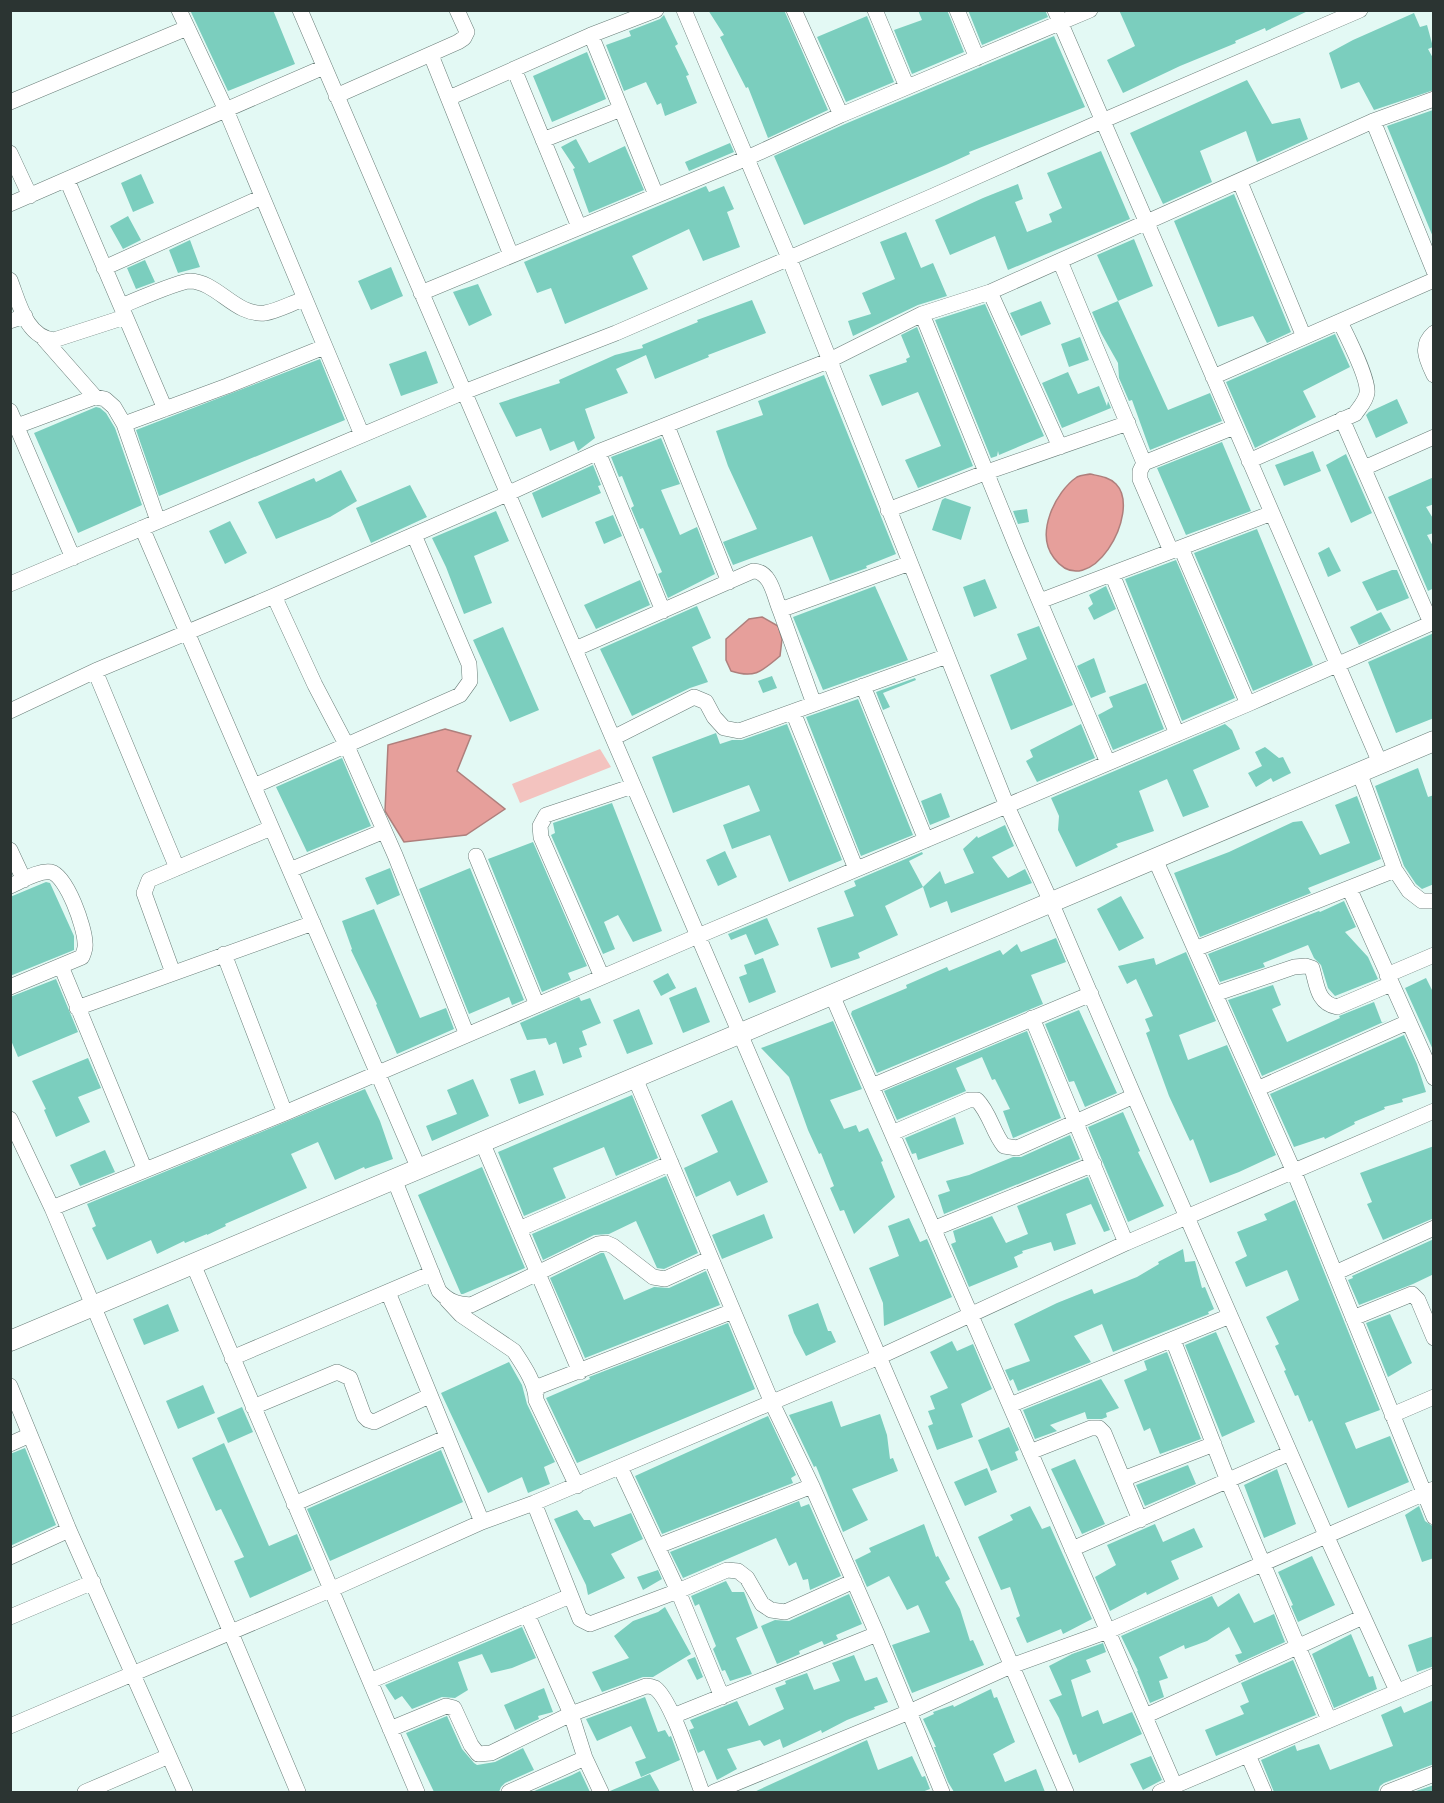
<svg xmlns="http://www.w3.org/2000/svg" width="1444" height="1803" font-family="'Fira Sans Condensed',sans-serif">
<style>
.green{fill:#f3c3bf}
.water{fill:#e69f9b;stroke:#ae7f7c;stroke-width:1.5}
.building{fill:#7bcebe}
.lines{fill:none;stroke-linecap:round;stroke-linejoin:round}
.minor-casing{stroke:#697d78;stroke-width:16}
.tertiary-casing{stroke:#697d78;stroke-width:21}
.minor{stroke:#fff;stroke-width:15}
.tertiary{stroke:#fff;stroke-width:20}
</style>
<rect width="100%" height="100%" fill="#e3f9f4"/>
<path class="green" d="M600 749 611 767 520 803 512 784Z"/>
<path class="water" d="M1090 474C1099 476 1109 477 1116 484 1143 512 1089 605 1054 558 1035 534 1055 492 1077 477 1081 475 1086 475 1090 474Z
M762 617 778 626 782 639 780 656C762 671 755 679 731 671L726 660V639L749 619Z
M445 729 471 736 457 771 505 809 466 835 404 842 385 811 388 745Z"/>
<path class="building" d="M190 10H273L295 64 228 91Z
M708 10H784L828 110 768 138 748 87 746 88 720 37 724 35Z
M918 10H947L964 52 912 74 894 30 922 20Z
M968 10H1045L1048 17 982 45Z
M1119 10H1310L1266 31 1265 28 1235 41 1236 43 1180 66 1123 93 1107 60 1135 46Z
M1414 13 1420 27 1427 25 1433 47 1428 49 1434 60V90L1374 110 1359 82 1341 89 1329 53 1353 40Z
M664 15 678 44 675 46 689 75 686 76 697 103 665 116 661 103 657 105 646 82 624 91 606 45 631 36 629 31 660 19Z
M867 16 894 82 846 102 817 37Z
M1054 36 1085 107 969 152 970 154 946 165 804 225 774 156 845 124Z
M587 52 606 99 552 122 533 76Z
M1247 80 1272 124 1300 118 1308 139 1257 162 1246 131 1200 151 1212 182 1163 204 1130 133Z
M1433 110V237L1387 126Z
M576 139 589 163 625 146 644 190 589 213 573 169 575 168 561 147Z
M730 143 734 152 689 171 685 162Z
M1101 151 1130 219 1008 270 995 236 950 255 935 220 983 198 1018 184 1023 199 1015 202 1027 232 1052 222 1049 214 1062 208 1047 173Z
M141 174 154 203 133 212 121 183Z
M706 186 709 192 724 186 734 209 727 212 740 247 703 261 689 229 632 256 648 289 565 324 551 288 537 293 524 262Z
M1234 194 1291 332 1267 343 1253 316 1218 327 1174 221Z
M128 216 141 240 123 249 110 226Z
M906 232 921 268 933 263 947 296 918 305 853 336 848 321 871 314 862 293 895 279 880 242Z
M1134 239 1153 286 1118 301 1097 255Z
M190 240 200 267 178 273 169 250Z
M145 260 155 282 136 289 127 268Z
M391 267 403 296 371 310 358 281Z
M478 284 492 315 469 326 453 292Z
M752 300 766 333 708 355 709 357 655 379 646 355 616 369 628 393 585 409 595 438 578 451 574 441 550 451 541 428 516 437 499 403 560 383 559 380 615 355 643 348 642 345 698 322 697 320Z
M1041 301 1051 324 1021 336 1010 313Z
M1118 301 1168 410 1210 393 1222 421 1150 450 1132 400 1129 401 1119 378 1118 363 1101 333 1092 312Z
M985 304 1044 436 999 455 998 451 997 456 991 458 935 320Z
M917 327 973 466 918 488 905 460 941 446 918 392 882 406 869 375 907 362 906 359 910 357 901 335Z
M1335 334 1350 367 1303 391 1316 417 1255 448 1226 382Z
M1080 337 1089 360 1069 367 1061 344Z
M426 351 438 383 401 396 389 364Z
M320 359 345 420 159 496 136 430Z
M1068 372 1078 394 1099 386 1107 406 1108 401 1111 408 1062 428 1042 383Z
M824 375 896 554 866 566 867 568 830 581 812 536 733 565 723 542 757 529 728 466 716 431 763 415 758 401Z
M1397 399 1408 423 1376 438 1366 415 1369 412Z
M96 407 100 408 106 413 115 428 142 505 78 533 34 433Z
M661 438 680 484 661 490 680 535 697 527 715 574 668 598 658 574 662 572 643 528 640 529 631 508 634 506 622 476 619 477 611 457Z
M1222 442 1251 511 1186 535 1157 468Z
M1313 451 1321 471 1284 486 1275 465Z
M1346 454 1372 513 1351 523 1326 465Z
M593 465 601 485 598 486 601 493 542 518 532 493Z
M341 470 357 501 330 517 276 539 258 502 314 478 316 482Z
M1434 477V504L1426 507 1434 520V533L1427 535 1434 548V588L1428 591 1388 497Z
M410 485 427 517 371 543 356 508Z
M945 498 971 507 961 540 932 530 942 500Z
M1027 509 1029 522 1018 524 1013 511Z
M496 511 509 541 474 556 492 603 464 614 446 567 432 538Z
M613 515 622 536 604 544 595 522Z
M230 521 247 553 225 564 209 531Z
M1257 529 1313 665 1253 691 1194 553Z
M1329 547 1341 571 1328 577 1318 553Z
M1176 560 1235 698 1182 721 1125 579Z
M1392 570H1397L1409 598 1377 611 1362 582Z
M985 579 997 608 974 617 963 587Z
M640 580 650 605 596 629 584 605Z
M875 586 908 660 823 690 793 617Z
M1106 586 1116 609 1094 620 1088 608 1093 604 1089 595Z
M697 606 711 638 692 647 708 682 690 688 632 716 600 649Z
M1381 612 1391 630 1359 645 1350 627Z
M1039 626 1073 705 1011 730 990 675 1027 659 1017 634Z
M503 627 539 710 510 722 473 640Z
M1434 633V718L1396 733 1368 662Z
M1094 658 1106 692 1091 698 1077 666Z
M772 676 777 688 763 693 758 681Z
M915 678 916 680 883 693 890 707 883 710 876 692Z
M1146 683 1164 729 1113 750 1098 715 1113 707 1109 697Z
M858 699 913 835 861 856 806 717Z
M787 724 842 860 789 882 770 835 732 849 723 825 760 811 749 785 673 813 652 757 716 733 720 744 732 740H742Z
M1081 724 1095 758 1037 782 1026 761 1033 757 1030 750Z
M1225 724 1232 730 1240 749 1193 770 1209 807 1183 817 1167 779 1139 791 1154 831 1116 844 1118 847 1076 867 1058 830 1059 816 1051 798Z
M1265 747 1279 758 1283 757 1291 773 1273 782 1271 778 1256 787 1248 773 1262 766 1255 752Z
M342 758 371 826 307 852 276 787Z
M1418 768 1428 797 1434 795V884L1422 889 1416 884 1404 866 1375 786Z
M941 793 950 817 930 825 921 801Z
M1357 796 1381 859 1308 888 1311 893 1200 937 1174 873 1229 852 1293 822 1302 821 1320 855 1350 843 1335 805Z
M612 803 662 931 633 942 618 915 604 922 615 949 603 954 551 835 555 833 553 823Z
M1005 825 1014 846 992 857 1008 878 1025 869 1032 883 951 913 947 901 930 908 923 887 940 871 945 884 974 873 963 849 977 836 978 838Z
M533 842 587 966 568 973 571 980 542 992 488 859Z
M725 851 737 877 718 886 706 860Z
M922 852 923 854 909 861 923 887 885 906 898 935 858 953 860 958 831 968 817 928 854 916 844 891 856 886 854 881Z
M390 868 400 895 377 905 365 878Z
M470 868 524 1000 512 1005 509 997 469 1014 419 889Z
M46 882 50 883 74 936V950L10 976V897Z
M1121 896 1144 938 1119 951 1097 909Z
M1344 901 1356 927 1345 932 1368 957 1378 979 1335 996 1328 988 1321 965 1314 958 1308 945 1263 963 1265 967 1220 982 1208 954 1319 911 1320 912Z
M374 909 420 1018 446 1008 454 1029 397 1054 376 1005 377 1004 351 950 352 949 342 921Z
M767 918 779 945 755 955 746 934 731 940 728 934Z
M1056 938 1066 962 1031 975 1043 1004 877 1073 851 1014 852 1011 907 988 906 985 947 967 949 971 1000 950 1003 955 1017 944 1021 952Z
M1186 952 1216 1021 1179 1035 1188 1060 1227 1045 1276 1155 1239 1172 1210 1183 1193 1139 1190 1141 1169 1096 1146 1033 1150 1031 1145 1019 1153 1016 1136 979 1127 984 1118 966 1154 958 1156 965Z
M763 958 776 992 749 1003 739 977 747 974 744 965Z
M668 973 676 988 661 996 653 981Z
M1426 978 1434 994V1052L1405 988Z
M56 979 78 1032 18 1057 10 1038V997Z
M1273 985 1281 1005 1272 1009 1287 1042 1340 1018 1339 1016 1374 1002 1382 1023 1388 1020 1262 1076 1228 1000Z
M696 987 710 1022 683 1033 669 998Z
M579 997 581 1001 590 998 601 1023 582 1031 587 1045 579 1048 582 1057 563 1064 556 1042 549 1045 546 1038 527 1040 520 1023Z
M639 1009 653 1044 627 1054 613 1020Z
M1079 1010 1117 1093 1085 1107 1074 1081 1069 1082 1045 1024Z
M833 1021 862 1089 830 1100 844 1129 856 1125 859 1132 868 1128 883 1161 881 1162 895 1197 854 1234 844 1210 840 1211 830 1188 834 1186 821 1153 819 1154 808 1130 789 1077 761 1048Z
M1027 1031 1061 1118 1013 1138 1003 1111 1010 1109 995 1079 992 1080 982 1057 956 1068 966 1091 897 1120 884 1091Z
M1404 1035 1417 1064 1426 1092 1402 1099 1403 1102 1384 1107 1385 1109 1354 1122 1355 1124 1325 1139 1324 1137 1294 1147 1270 1094Z
M88 1058 101 1088 78 1097 90 1122 56 1137 44 1110 46 1109 32 1081Z
M535 1070 544 1095 519 1104 510 1079Z
M473 1079 489 1116 432 1141 426 1126 457 1114 447 1090Z
M365 1089 380 1121 393 1159 365 1169 364 1167 335 1180 318 1142 291 1154 307 1188 225 1224 226 1226 207 1235V1234L185 1243 184 1241 157 1254 151 1240 107 1260 92 1228 96 1226 87 1204Z
M632 1095 658 1158 616 1176 604 1147 553 1168 566 1198 524 1216 498 1152Z
M732 1100 768 1182 737 1196 730 1181 696 1197 684 1168 718 1152 701 1115Z
M1123 1112 1140 1151 1138 1152 1164 1206 1128 1222 1088 1127Z
M955 1117 964 1144 918 1160 916 1153 912 1154 905 1138Z
M1070 1135 1080 1159 944 1214 938 1195 950 1191 946 1181 969 1175 1013 1157H1021Z
M1434 1146V1218L1383 1240 1367 1204 1372 1202 1360 1173Z
M105 1150 115 1172 80 1186 70 1165Z
M482 1167 525 1268 463 1294H461L418 1195Z
M666 1176 698 1253 664 1269 657 1268 636 1221 609 1234 594 1235 543 1260 532 1234Z
M1088 1177 1110 1230 1104 1232 1091 1204 1066 1214 1076 1244 1054 1251 1051 1242 1022 1251 1023 1253 1014 1257 1018 1267 969 1287 951 1244 956 1242 953 1231 992 1216 1006 1243 1028 1234 1017 1206Z
M1295 1200 1380 1410 1345 1423 1356 1449 1390 1436 1409 1482 1348 1508 1312 1420 1309 1422 1298 1395 1295 1396 1284 1371 1286 1370 1275 1346 1279 1344 1266 1317 1299 1300 1287 1270 1246 1287 1235 1262 1247 1256 1237 1232 1267 1220 1264 1214Z
M764 1214 773 1238 722 1259 712 1235Z
M909 1218 920 1242 927 1239 952 1297 884 1326 883 1303 869 1268 899 1256 888 1226Z
M1434 1239V1274L1413 1284 1359 1305 1348 1280 1353 1278 1352 1276Z
M1183 1249 1185 1262 1195 1261 1202 1288 1205 1287 1214 1309 1208 1312 1209 1314 1113 1352 1102 1324 1074 1336 1091 1362 1018 1391 1013 1379 1010 1381 1005 1370 1030 1361 1014 1324 1057 1303 1092 1289 1094 1294 1137 1277 1159 1264 1158 1262Z
M601 1253H604L624 1300 654 1287 669 1288 706 1271 720 1305 585 1358 550 1278Z
M818 1303 828 1331H831L836 1342 806 1356 794 1333 788 1315Z
M168 1304 179 1331 144 1345 133 1319Z
M1390 1314 1412 1363 1388 1377 1366 1323Z
M728 1323 755 1389 577 1463 546 1398 590 1379 589 1377Z
M1216 1332 1255 1422 1222 1437 1185 1345Z
M952 1341 957 1351 973 1344 992 1389 961 1404 973 1437 937 1450 928 1426 933 1424 928 1411 935 1409 930 1396 948 1388 930 1352Z
M1167 1352 1201 1439 1160 1454 1150 1428 1144 1431 1124 1380 1147 1370 1144 1361Z
M509 1362 522 1385 527 1404 555 1462 544 1467 550 1484 528 1493 522 1477 488 1493 441 1393Z
M1101 1379 1119 1408 1106 1413 1107 1417 1102 1419H1087L1085 1412 1050 1425 1057 1431 1035 1439 1023 1410Z
M203 1385 215 1413 178 1429 166 1401Z
M832 1401 841 1427 880 1414 887 1435 890 1459 893 1458 898 1471 852 1489 868 1520 843 1532 816 1466 814 1467 789 1415Z
M242 1407 253 1432 228 1443 217 1418Z
M768 1416 796 1475 791 1478 793 1483 662 1534 635 1476Z
M1009 1427 1019 1450 1015 1452 1018 1460 991 1471 978 1440Z
M224 1443 269 1546 297 1534 312 1570 250 1598 234 1561 244 1557 221 1509 216 1511 192 1458Z
M25 1448 56 1525 10 1546V1454Z
M441 1450 463 1502 330 1561 307 1509Z
M1075 1459 1105 1524 1082 1534 1051 1469Z
M1188 1465 1196 1484 1145 1506 1136 1485Z
M987 1468 997 1492 965 1506 954 1482Z
M1277 1469 1296 1524 1264 1538 1244 1485Z
M799 1501 801 1507 809 1504 841 1576 810 1590 808 1579 803 1580 796 1562 789 1566 776 1538 683 1578 670 1552Z
M1030 1506 1042 1529 1050 1526 1092 1619 1063 1634 1061 1629 1027 1643 1016 1618 1020 1616 1010 1587 1001 1590 978 1537 1013 1520 1010 1515Z
M1419 1506 1425 1521 1434 1527V1558L1422 1562 1405 1515Z
M577 1510 584 1520H590L594 1527 631 1513 643 1539 611 1554 625 1578 588 1595 586 1585 554 1519Z
M924 1524 936 1557 938 1556 950 1579 945 1582 960 1609 970 1641 973 1640 984 1665 912 1693 892 1645 930 1632 918 1605 907 1610 889 1576 867 1587 855 1560 871 1552 869 1548Z
M1155 1524 1163 1542 1194 1528 1203 1547 1171 1561 1179 1579 1147 1595 1146 1592 1110 1611 1095 1577 1116 1565 1107 1545Z
M1312 1556 1335 1605 1298 1622 1291 1606 1293 1605 1278 1572Z
M658 1570 662 1579 643 1590 637 1577Z
M726 1581 732 1592H744L758 1628 736 1638 752 1674 730 1681 725 1670 722 1671 713 1649 716 1646 699 1604 695 1606 691 1596Z
M1239 1593 1254 1623 1274 1614 1285 1642 1239 1663 1235 1655 1242 1653 1229 1627 1207 1641 1185 1649 1184 1645 1159 1657 1168 1678 1159 1681 1164 1697 1150 1703 1137 1671H1138L1121 1636 1212 1596 1218 1607Z
M849 1594 862 1624 836 1635 838 1639 824 1645 822 1641 799 1651 800 1654 777 1664 761 1626 775 1620 789 1621Z
M665 1607 691 1654 653 1677H643L602 1692 592 1672 629 1658 614 1636 633 1621 658 1612Z
M522 1627 536 1658 512 1668 491 1673 482 1654 458 1662 468 1690 455 1698 442 1697 412 1709 402 1696 395 1700 385 1685Z
M1351 1634 1369 1677 1373 1676 1377 1689 1334 1708 1312 1654Z
M1434 1636V1666L1417 1672 1408 1645Z
M1103 1643 1106 1652 1086 1660 1091 1672 1071 1680 1082 1717 1098 1710 1103 1724 1132 1712 1142 1734 1079 1763 1076 1754 1073 1755 1059 1718 1049 1700 1062 1695 1049 1666 1072 1654Z
M854 1655 865 1681 877 1677 888 1702 874 1707 875 1709 847 1720 822 1733 821 1730 783 1748 780 1739 764 1746 760 1740 727 1749 737 1769 717 1780 704 1750 698 1753 689 1730 694 1728 690 1720 737 1701 749 1726 784 1709 775 1688 786 1684 785 1681 807 1673 814 1690 840 1681 832 1663Z
M695 1657 703 1677 697 1680 687 1660Z
M1293 1660 1316 1715 1216 1756 1205 1730 1244 1714 1240 1706 1249 1702 1241 1683Z
M544 1688 553 1712 538 1716 539 1719 515 1730 504 1705Z
M991 1689 994 1698 997 1697 1015 1742 993 1754 1005 1782 1036 1769 1045 1792H954L948 1782 934 1747H936L923 1719 934 1714 933 1712 953 1705 954 1707Z
M645 1697 658 1732 665 1730 669 1737 671 1736 680 1760 641 1777 635 1762 646 1758 631 1726 597 1741 586 1719Z
M1434 1700V1764L1384 1783 1380 1786 1378 1792H1274L1261 1760 1295 1745 1297 1751 1319 1744 1330 1770 1393 1746 1381 1715 1401 1706 1404 1713Z
M447 1716 462 1749 474 1763 477 1765 495 1762 523 1748 534 1770 505 1783 501 1787 499 1792H434L406 1733Z
M867 1740 878 1770 912 1756 922 1777 925 1776 930 1789 922 1792H754Z
M1151 1756 1162 1780 1143 1790 1130 1764Z
M580 1771 590 1792H532L572 1775Z
M650 1774 660 1792H611L610 1791Z
M1434 1785V1792H1413Z"/>
<g class="lines">
<g class="minor-casing">
<path id="minor" d="M179 10 226 110 362 435
M300 10 1066 1792
M684 10 789 258 1007 806 1051 902 1134 1096 1326 1535 1397 1691
M794 10 841 115
M875 10 907 87
M957 10 977 58
M1055 10 1380 763
M591 35 656 195
M431 55 511 255
M514 69 579 227
M336 96 458 42 464 38 467 32 457 10
M449 98 591 35 656 10
M10 102 187 28
M1373 121 1434 271
M543 140 621 109
M10 153 30 196
M67 180 165 409
M1240 182 1304 337
M10 204 324 67
M1060 261 1144 463
M104 268 262 197
M10 280C19 303 26 337 54 340L125 317
M990 292 1060 447
M421 293 747 158 841 115 1090 10
M121 306C134 301 179 281 190 281 218 282 235 316 265 313 277 311 292 303 304 299
M922 314 1017 548 1108 763
M10 321 25 316
M1434 333C1419 346 1427 360 1434 375
M44 339 95 397
M1213 377 1434 280
M10 411 73 558
M1342 419 1431 623
M124 424 227 386 324 347
M17 426 95 397 105 399 114 407 124 424 158 521
M667 426 729 582
M598 452 663 611
M1249 461 1355 414C1359 408 1366 401 1367 393 1369 379 1347 336 1340 322
M1364 468 1434 437
M888 510 987 472 1128 423
M142 528 419 1169
M1181 548 1248 704
M1171 551 1140 479V471L1144 463 1234 427
M1112 574 1177 734
M10 584 464 392 616 333 933 196 1102 121 1360 10
M274 596 315 685 346 744 395 855 467 1035
M1040 601 1272 513
M575 649 753 571C771 571 774 596 780 610
M95 671 177 868
M863 686 926 840
M814 704 780 610 910 563
M10 711 95 671 274 596 507 494 598 452 828 361 922 314 990 292 1373 121 1434 99
M793 712 856 869
M613 738 694 697 706 702 714 717 724 728 739 731 947 656
M1359 772 1395 870 1409 891 1422 901H1434
M254 786 460 695 470 681 469 664 414 535
M10 850 24 880
M476 856 537 1005
M1155 859 1294 1172 1434 1517
M290 870 384 831
M10 886C22 881 38 870 51 872 67 876 85 928 85 943 86 948 84 952 82 957L10 987
M1349 888 1434 1078
M1195 949 1395 870
M224 954 285 1113
M61 966 145 1170
M173 973 144 893 149 880 271 828
M1387 975 1434 955
M602 977 541 837 540 826 546 815 633 786
M1215 994 1294 967 1306 966 1312 968C1317 985 1317 1003 1337 1007L1391 984
M832 995 1175 1786
M77 1008 313 923
M1032 1018 1126 1243
M635 1078 772 1403 812 1486 877 1634 942 1792
M872 1086 1091 994
M1257 1089 1408 1022
M10 1119 52 1208 298 1792
M892 1133 969 1100H977C990 1113 993 1133 1004 1146L1017 1148 1134 1096
M482 1142 580 1372
M394 1179 439 1291C449 1302 457 1304 471 1305L598 1244 606 1243 613 1246 653 1277 665 1279 711 1258
M52 1208 285 1113 698 936 1248 704 1434 622
M519 1229 671 1163
M933 1229 1094 1164
M193 1264 417 1792
M1335 1273 1434 1228
M388 1292 482 1522
M447 1300 461 1315 514 1351C523 1365 536 1383 536 1400L577 1486
M1353 1318 1412 1294 1418 1300 1434 1338
M1173 1340 1228 1481 1329 1720
M232 1358 432 1273
M10 1386 69 1530 185 1792
M536 1391 540 1386 733 1311
M1010 1405 1230 1316
M253 1407 337 1372 350 1378 364 1416 368 1420 374 1422 429 1396
M1392 1415 1434 1397
M10 1444 30 1435
M1030 1452 1091 1428H1099L1104 1433 1140 1520
M620 1467 678 1591 722 1697
M1123 1479 1214 1444
M534 1503 580 1619 590 1624 678 1591 727 1570 738 1571 747 1578 762 1604 771 1610 785 1612 854 1581
M294 1504 447 1437
M658 1546 812 1486
M1072 1549 1290 1453
M10 1557 69 1530
M527 1614 571 1714 585 1758 601 1792
M10 1617 93 1582
M370 1681 570 1596
M673 1716 877 1634
M1145 1716 1363 1617
M10 1726 330 1590 482 1522 534 1503 879 1357 1126 1243 1434 1111
M390 1729 446 1706 454 1708 471 1745 478 1754 491 1753 571 1714 646 1686C650 1686 651 1686 655 1688 672 1700 693 1770 702 1792
M1248 1755 1264 1792
M85 1792 169 1756
M509 1792 585 1758
M714 1792 909 1712 1011 1666 1108 1631 1434 1489
M1160 1792 1434 1676
M1388 1792 1434 1774"/>
</g>
<g class="tertiary-casing">
<path id="tertiary" d="M10 1341 1434 741"/>
</g>
<use href="#minor" class="minor"/>
<use href="#tertiary" class="tertiary"/>
</g>
<rect width="1444" height="1803" fill="none" stroke="#2b3432" stroke-width="24"/>
</svg>
